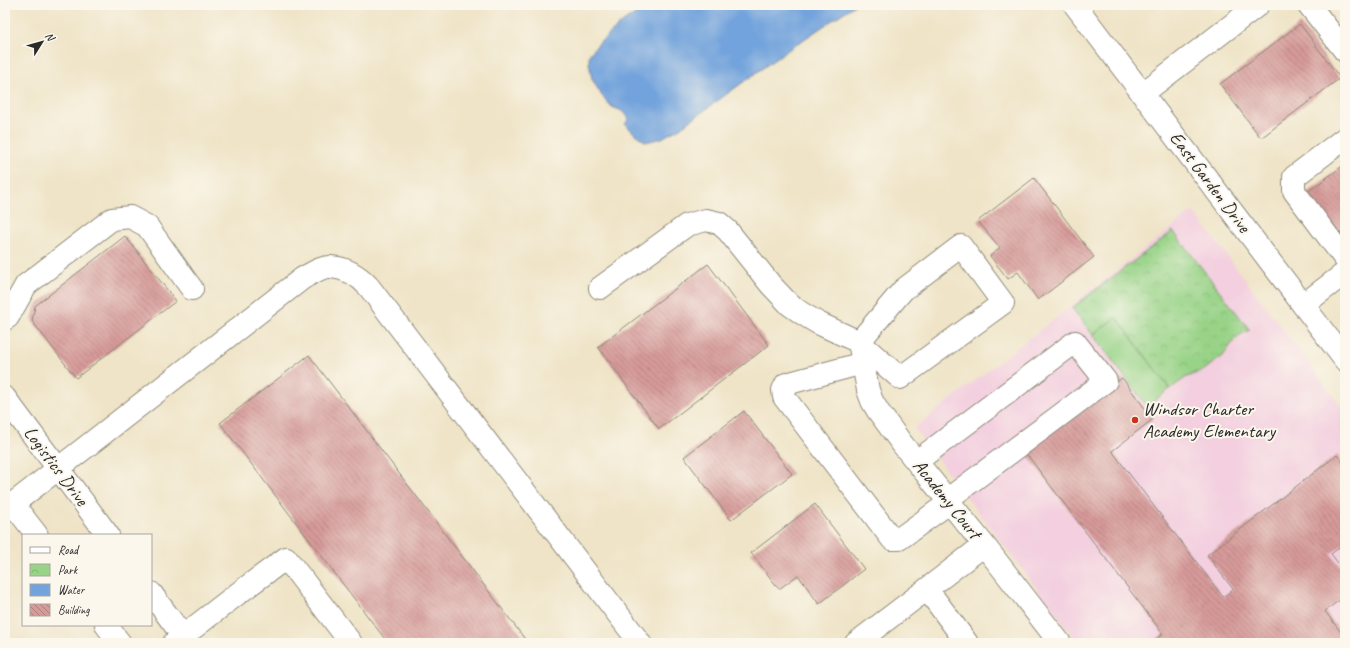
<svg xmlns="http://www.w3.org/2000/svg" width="1350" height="648" font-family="Caveat,sans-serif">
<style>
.built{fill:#f3cfdf}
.grass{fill:#98d387;stroke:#627f59}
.park{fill:url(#park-crowns);stroke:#627f59}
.water{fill:#72a3dc;stroke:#4e6784}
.building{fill:url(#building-back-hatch)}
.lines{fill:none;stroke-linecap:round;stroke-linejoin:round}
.minor-casing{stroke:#8d8879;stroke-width:24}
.minor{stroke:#fff;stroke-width:22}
.poi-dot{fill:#c8321e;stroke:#fbf7ec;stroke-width:1.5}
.labels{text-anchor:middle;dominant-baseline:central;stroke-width:4;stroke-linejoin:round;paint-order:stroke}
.street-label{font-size:19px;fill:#2b2b2b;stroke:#fbf7ec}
.poi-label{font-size:19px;fill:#2b2b2b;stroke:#fbf7ec;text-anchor:start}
</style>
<defs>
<pattern id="park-crowns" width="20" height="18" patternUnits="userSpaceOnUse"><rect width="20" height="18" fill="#98d387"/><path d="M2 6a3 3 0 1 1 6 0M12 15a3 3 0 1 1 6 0" fill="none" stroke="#83b575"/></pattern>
<pattern id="building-back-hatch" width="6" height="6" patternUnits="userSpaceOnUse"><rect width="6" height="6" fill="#d69a99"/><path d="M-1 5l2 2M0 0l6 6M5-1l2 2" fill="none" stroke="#ae7e7d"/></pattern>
</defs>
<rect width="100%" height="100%" fill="#fbf7ec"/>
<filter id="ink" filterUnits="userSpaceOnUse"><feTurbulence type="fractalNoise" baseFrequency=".025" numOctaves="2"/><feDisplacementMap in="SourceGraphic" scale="8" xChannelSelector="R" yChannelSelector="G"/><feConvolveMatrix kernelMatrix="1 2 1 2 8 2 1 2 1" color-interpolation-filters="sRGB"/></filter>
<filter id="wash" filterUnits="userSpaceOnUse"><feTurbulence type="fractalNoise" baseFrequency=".012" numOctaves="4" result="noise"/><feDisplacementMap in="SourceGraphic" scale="16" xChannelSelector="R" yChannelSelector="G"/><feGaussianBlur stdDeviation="0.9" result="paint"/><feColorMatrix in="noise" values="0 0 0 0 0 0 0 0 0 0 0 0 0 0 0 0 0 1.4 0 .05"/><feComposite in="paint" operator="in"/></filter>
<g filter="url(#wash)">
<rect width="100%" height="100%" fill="#efe4c7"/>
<path class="built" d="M1193 211 1345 411V643H1078L914 428Z"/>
<path class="grass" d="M1116 317 1170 389 1147 406 1093 335Z"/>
<path class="park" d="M1173 231 1250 330 1241 334 1233 342 1223 356 1204 370 1185 378 1170 389 1116 317 1093 335 1072 308Z"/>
<path class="water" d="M648 5H855L785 52 680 128 662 138 646 142 635 134 625 124 629 119 622 111 612 107 602 96 592 79 589 63V55L597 45 623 22Z"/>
<g id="blocks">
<path class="building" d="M1300 24 1340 78 1261 138 1220 84Z
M1345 164V245L1305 194Z
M1034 178 1094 257 1038 300 1018 272 1008 279 990 256 1000 248 978 221Z
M125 236 176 301 76 378 32 321 35 306Z
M708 264 769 345 659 429 598 347Z
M309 355 528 643H388L220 423Z
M1122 378 1153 419 1112 451 1223 597 1233 589 1207 555 1337 455 1345 465V543L1331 554 1345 572V596L1325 611 1345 638V643H1151L1163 634 1025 452Z
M744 411 792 474 731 520 684 457Z
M815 504 864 569 819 604 798 575 779 589 751 553Z"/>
</g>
</g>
<g filter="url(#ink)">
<use href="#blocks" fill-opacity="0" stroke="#8d8879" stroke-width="1"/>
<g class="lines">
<g class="minor-casing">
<path id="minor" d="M1075 5 1345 360
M1309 5 1345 51
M1142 94 1258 5
M1345 138 1294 177V191L1345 259
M600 288 687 225 706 220 719 223 728 231 771 285 790 305 803 314 818 323 859 342 900 378 1003 303 961 246 903 290 859 342
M1303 305 1345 273
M5 319 8 317 26 285 112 219 130 217 147 226 192 289
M859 342 868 390 872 401 878 411 903 445 984 545 1060 643
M863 363 786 384 783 390 784 397 892 539H899L950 502
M5 398 108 535
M917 461 1075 342 1106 381 948 499
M13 504 37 535
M5 510 303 278C311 274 322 266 331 267 347 268 359 276 369 287L640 643
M151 593 188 643
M106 625 120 643
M174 643 236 595 286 558 351 643
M856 643 927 589
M967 643 927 589 984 545"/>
</g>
<use href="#minor" class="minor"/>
</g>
</g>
<circle class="poi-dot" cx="1135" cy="420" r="4"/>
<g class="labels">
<g class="street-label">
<text transform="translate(1210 182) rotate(53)">East Garden Drive</text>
<text transform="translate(56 466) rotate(53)">Logistics Drive</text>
<text transform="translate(947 499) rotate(51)">Academy Court</text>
</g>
<g class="poi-label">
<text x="1143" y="409">Windsor Charter<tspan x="1143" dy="22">Academy Elementary</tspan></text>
</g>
</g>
<rect width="1350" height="648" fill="none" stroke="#fbf7ec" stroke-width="20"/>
<rect x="22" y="534" width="130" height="92" fill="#fbf7ec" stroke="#a8a59f"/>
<rect x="30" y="547" width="20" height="6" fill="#ffffff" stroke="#a8a59f"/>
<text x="58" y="554" font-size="12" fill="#2b2b2b">Road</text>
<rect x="30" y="564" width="20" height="12" fill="url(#park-crowns)" stroke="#a8a59f"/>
<text x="58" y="574" font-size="12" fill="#2b2b2b">Park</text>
<rect x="30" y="584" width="20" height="12" fill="#72a3dc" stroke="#a8a59f"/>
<text x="58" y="594" font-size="12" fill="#2b2b2b">Water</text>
<rect x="30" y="604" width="20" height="12" fill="url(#building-back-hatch)" stroke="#a8a59f"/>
<text x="58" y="614" font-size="12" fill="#2b2b2b">Building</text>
<g transform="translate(42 42) rotate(53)" stroke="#fbf7ec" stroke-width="3" paint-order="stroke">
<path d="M0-3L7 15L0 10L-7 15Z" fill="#2b2b2b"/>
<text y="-6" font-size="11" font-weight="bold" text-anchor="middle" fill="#2b2b2b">N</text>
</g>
</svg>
